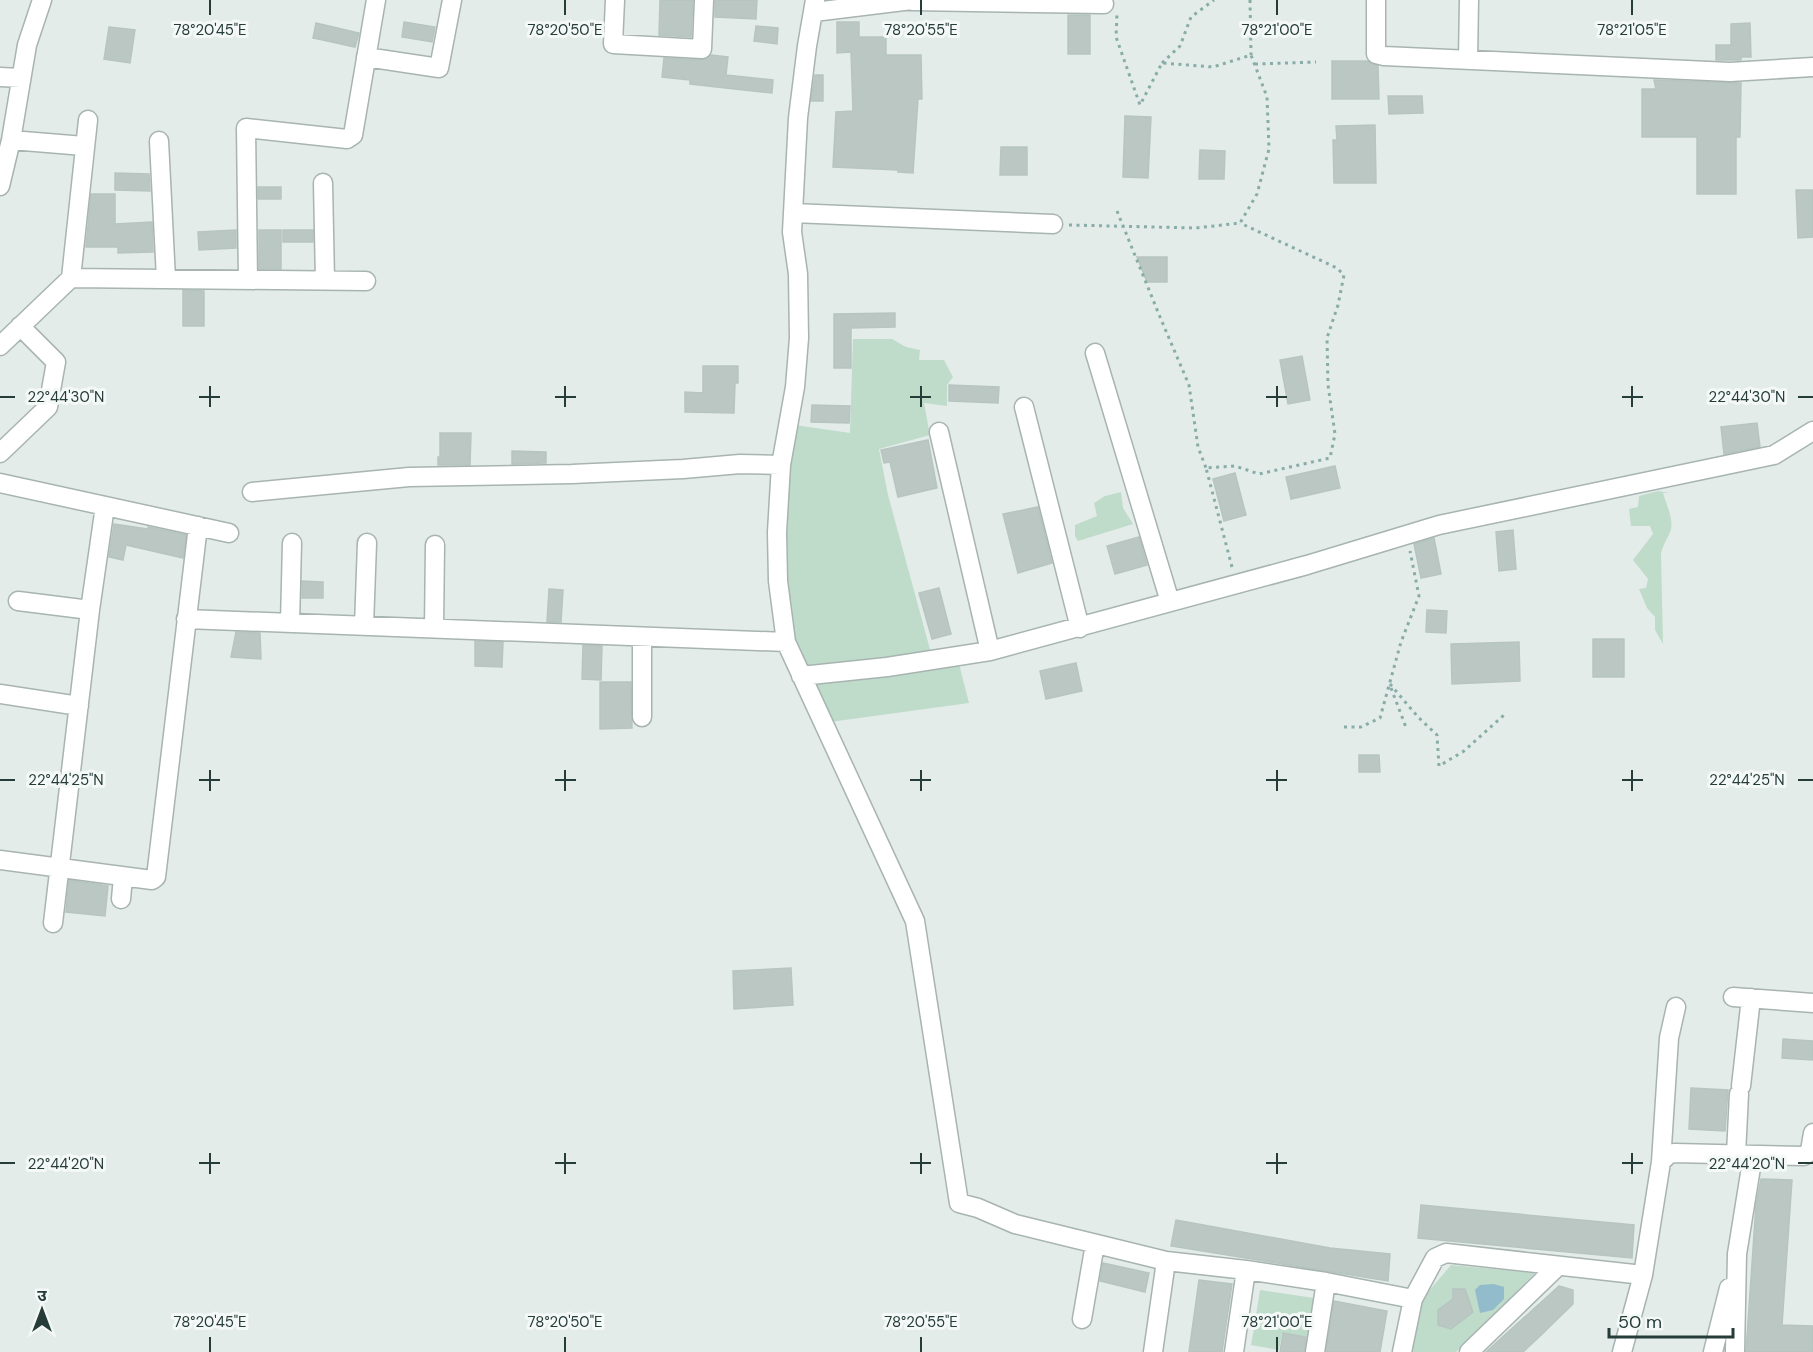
<svg xmlns="http://www.w3.org/2000/svg" width="1813" height="1352" font-family="'DM Sans','Noto Sans Devanagari',sans-serif">
<style>
.green{fill:#bfdbca}
.water{fill:#92bbcb}
.building{fill:#bac7c3;stroke:#b7c5c1;stroke-width:1.5}
.lines{fill:none;stroke-linecap:round;stroke-linejoin:round}
.minor-casing{stroke:#a7b4b1;stroke-width:21}
.path{stroke:#88aca6;stroke-width:3;stroke-dasharray:3 4.5;stroke-linecap:butt}
.minor{stroke:#fff;stroke-width:18}
.ticks{fill:none;stroke:#253c39;stroke-width:2}
.ticks-label{font-size:15px;text-anchor:middle;fill:#253c39;stroke:#f4f9f7;stroke-width:6;stroke-linejoin:round;paint-order:stroke}
</style>
<rect width="100%" height="100%" fill="#e4ecea"/>
<path class="green" d="M853 339H892L906 347 920 350 919 360H944L953 377 947 385V406L924 403 930 435 879 449 888 495 931 653 809 669C804 658 797 647 794 635 778 568 783 493 795 425L850 433Z
M1658 491 1670 493H1663C1666 504 1675 521 1670 532 1667 540 1663 544 1661 554L1663 644 1655 630V617L1647 608 1639 589 1646 588 1648 579 1633 560 1653 534 1650 526H1631L1629 509 1638 507 1639 496Z
M1121 492 1123 508 1133 524 1078 541 1075 536V525L1097 516 1094 503 1105 496Z
M958 660 969 703 830 722 811 681Z
M1451 1265 1535 1273 1456 1352H1409L1417 1305Z
M1260 1290 1314 1298 1310 1323 1256 1315Z
M1256 1317 1310 1325 1308 1337 1282 1333 1279 1350 1251 1345Z"/>
<path class="water" d="M1494 1284 1504 1287V1299L1493 1310 1480 1313 1475 1290 1480 1285Z"/>
<path class="building" d="M660 0H693L691 37 659 35Z
M715 0H757L756 19 715 17Z
M1068 15H1090V54H1068Z
M404 22 435 27 432 42 402 37Z
M837 22H859V37H886V55H921L922 99H918L913 173 898 172V170L833 167 836 112 853 111 851 52 837 53Z
M316 23 359 33 355 47 313 38Z
M1750 23 1751 57H1741V60H1716V45H1731V24Z
M756 26 778 28 777 44 754 41Z
M109 27 135 30 130 63 104 59Z
M711 55 728 57 726 75 773 80 772 93 690 84V80L662 77 664 58 701 60Z
M1332 61H1367L1378 66 1379 99H1332Z
M815 75H823V101H811Z
M1654 80 1741 83 1740 137H1736V194H1697V137H1642V89H1656Z
M1388 96H1422L1423 113 1389 114Z
M1125 116 1151 117 1148 178 1123 177Z
M1375 125 1376 183H1334L1333 140H1337L1336 126Z
M1001 147H1027V175H1000Z
M1200 150 1225 151 1224 179H1199Z
M115 173 149 174 150 191 115 190Z
M258 187H281V199H258Z
M1796 190H1813V237L1798 238Z
M91 194H115V224L152 222 153 252 118 253V247H86Z
M236 230V248L199 250 198 232Z
M259 230H281V269H259Z
M283 230H313V242H283Z
M1137 257H1167V282H1147Z
M183 290 204 291V326H183Z
M895 313V327L851 328V368H834V314Z
M1302 356 1310 400 1288 404 1280 360Z
M703 366H738V383H735L734 413 685 412V392L703 393Z
M949 385 999 387 998 403 949 401Z
M812 405 850 406 849 423 811 422Z
M1757 423 1760 447 1724 454 1721 427Z
M440 433H471L470 465H438V457H440Z
M928 440 937 488 898 497 890 462 884 463 881 450Z
M512 451 546 452V463L512 464Z
M1335 466 1340 488 1291 499 1286 477Z
M1235 473 1246 515 1224 521 1213 479Z
M1038 507 1052 563 1018 573 1003 514Z
M114 524 148 529V527L186 535 183 558 126 545 123 560 109 557Z
M1513 530 1516 569 1499 571 1496 532Z
M1139 537 1147 565 1115 574 1107 546Z
M1434 538 1441 574 1421 578 1414 544Z
M302 581 323 582V598H302Z
M939 588 951 634 932 639 919 593Z
M549 589 563 590 561 622H547Z
M1427 610 1447 611 1446 633 1426 632Z
M236 632 260 633 261 659 231 657Z
M1593 639H1624V677H1593Z
M475 641 503 642 502 667 475 666Z
M1519 642 1520 681 1452 684 1451 644Z
M583 645 602 646 601 680 582 679Z
M1076 663 1082 691 1046 699 1040 671Z
M600 682H631L632 728 600 729Z
M1359 755H1379L1380 772H1359Z
M69 880 108 886 105 916 66 912Z
M791 968 793 1005 734 1009 733 971Z
M1783 1039 1813 1041V1060L1782 1058Z
M1691 1088 1728 1090 1725 1131 1689 1129Z
M1761 1179 1792 1180 1782 1325 1813 1326V1352H1746L1756 1205Z
M1421 1205 1634 1225 1632 1258 1418 1238Z
M1176 1220 1330 1248 1390 1254 1388 1281 1171 1246Z
M1103 1263 1149 1273 1145 1292 1100 1281Z
M1199 1280 1232 1284 1222 1352H1189Z
M1559 1286 1573 1290V1304L1537 1339 1523 1352H1486Z
M1453 1289H1465L1473 1312 1451 1329 1438 1325V1310L1453 1299Z
M1334 1301 1387 1311 1380 1352H1326Z
M1283 1333 1306 1337 1304 1352H1280Z"/>
<g class="lines">
<g class="minor-casing">
<path id="minor" d="M615 0 613 44 702 49 704 0
M1376 0V54L1384 56 1730 72 1813 67
M912 1 1104 4
M814 12 912 0
M366 57 439 68 452 0
M1468 60 1469 0
M0 77 21 78
M11 140 84 146
M159 141 166 279
M323 183 325 281
M0 186 11 140 27 45 42 0
M793 213 1053 224
M71 278 366 281
M248 280 246 128 347 139 353 135 376 0
M0 346 71 278 88 120
M1095 353 1170 602
M1024 407 1080 628
M939 432 990 651 1307 565 1439 525 1774 455 1813 431
M0 453 48 407 56 362 20 326
M781 465 795 387 799 338 798 274 792 232 798 118 807 46 815 0
M0 483 229 533
M252 492 409 477 572 474 683 469 740 464 781 465 777 532 778 581 786 642 915 921 959 1203 978 1208 1015 1224 1166 1261 1246 1270 1326 1282 1413 1299
M18 601 90 610 105 506
M186 619 786 642
M290 623 292 543
M364 626 367 543
M434 628 435 545
M642 637V717
M801 676 887 667 990 651
M0 694 79 706
M0 860 152 880 156 877 198 526
M121 899 123 877
M53 923 90 610
M1733 997 1813 1003
M1741 1086 1751 998
M1736 1154 1739 1094
M1661 1162 1669 1038 1676 1007
M1082 1319 1095 1244
M1153 1352 1166 1261
M1234 1352 1246 1270
M1315 1352 1326 1282
M1402 1352 1413 1299 1435 1258 1446 1253 1643 1275
M1469 1352 1558 1266
M1622 1352 1643 1275 1661 1162 1669 1154 1675 1153 1804 1156 1810 1151 1813 1133
M1713 1352 1729 1288
M1735 1352 1737 1254 1753 1155"/>
</g>
<path class="path" d="M1250 0 1251 55
M1162 63 1180 46 1191 17 1214 0
M1255 64 1316 62
M1117 211 1160 317 1189 385 1198 447 1206 468
M1069 225 1196 228 1240 223 1257 194 1269 149 1267 97 1251 55 1213 67 1162 63 1140 105 1116 37 1117 14
M1232 567 1206 468 1235 466 1259 474 1330 458 1335 434 1328 385 1327 338 1338 305 1344 275 1337 268 1240 223
M1390 684 1418 717 1437 735 1439 766 1464 751 1505 714
M1391 688 1407 730
M1344 727H1361L1380 718 1401 642 1419 596 1410 551
M1257 1316 1304 1323"/>
<use href="#minor" class="minor"/>
</g>
<path class="ticks" d="M210 0V15M565 0V15M921 0V15M1277 0V15M1632 0V15M210 386V407M565 386V407M921 386V407M1277 386V407M1632 386V407M0 397H15M199 397H220M555 397H576M910 397H931M1266 397H1287M1622 397H1643M1798 397H1813M210 770V791M565 770V791M921 770V791M1277 770V791M1632 770V791M0 780H15M199 780H220M555 780H576M910 780H931M1266 780H1287M1622 780H1643M1798 780H1813M210 1153V1174M565 1153V1174M921 1153V1174M1277 1153V1174M1632 1153V1174M0 1163H15M199 1163H220M555 1163H576M910 1163H931M1266 1163H1287M1622 1163H1643M1798 1163H1813M210 1337V1352M565 1337V1352M921 1337V1352M1277 1337V1352"/>
<g class="ticks-label">
<text x="210" y="35">78°20'45"E</text>
<text x="565" y="35">78°20'50"E</text>
<text x="921" y="35">78°20'55"E</text>
<text x="1277" y="35">78°21'00"E</text>
<text x="1632" y="35">78°21'05"E</text>
<text x="66" y="402">22°44'30"N</text>
<text x="1747" y="402">22°44'30"N</text>
<text x="66" y="785">22°44'25"N</text>
<text x="1747" y="785">22°44'25"N</text>
<text x="66" y="1169">22°44'20"N</text>
<text x="1747" y="1169">22°44'20"N</text>
<text x="210" y="1327">78°20'45"E</text>
<text x="565" y="1327">78°20'50"E</text>
<text x="921" y="1327">78°20'55"E</text>
<text x="1277" y="1327">78°21'00"E</text>
</g>
<g transform="translate(42 1310)" stroke="#f4f9f7" stroke-width="4.5" paint-order="stroke">
<path d="M0-4.5L10 22L0 15L-10 22Z" fill="#253c39"/>
<text y="-9" font-size="16" font-weight="bold" text-anchor="middle" fill="#253c39">उ</text>
</g>
<path d="M1609 1328v9h124v-9" fill="none" stroke="#253c39" stroke-width="3"/>
<text x="1618" y="1328" font-size="18" fill="#253c39" stroke="#f4f9f7" stroke-width="4.5" paint-order="stroke">50 m</text>
</svg>
